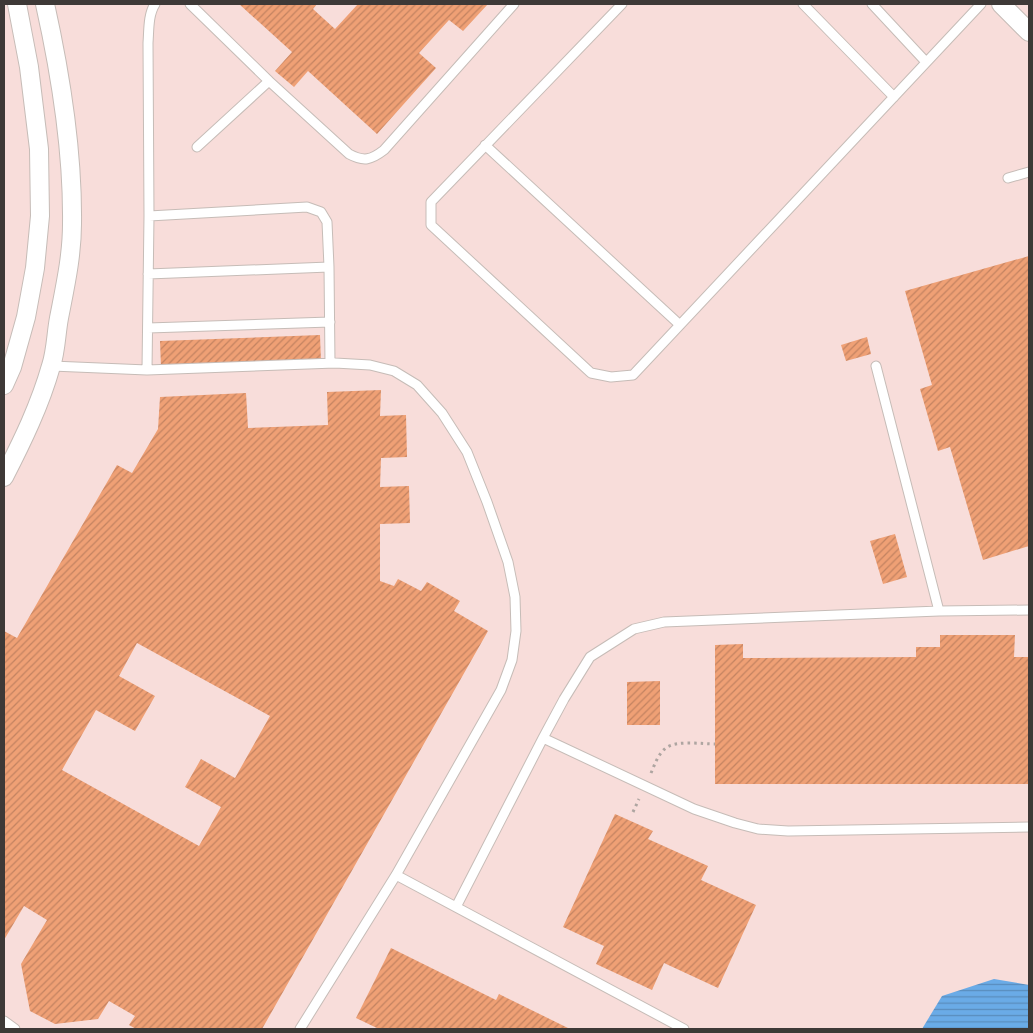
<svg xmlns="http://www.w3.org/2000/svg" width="1033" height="1033" font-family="Merriweather,serif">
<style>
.education{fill:#f8ddda}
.water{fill:url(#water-rules)}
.building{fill:url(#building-hatch);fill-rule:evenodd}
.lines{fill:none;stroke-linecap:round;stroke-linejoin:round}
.service-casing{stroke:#c6bcb7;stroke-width:11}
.minor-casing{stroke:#c6bcb7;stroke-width:20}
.path{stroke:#aea5a1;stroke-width:3;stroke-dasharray:2.5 4;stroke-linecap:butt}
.service{stroke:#fff;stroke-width:9}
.minor{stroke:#fff;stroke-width:18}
</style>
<defs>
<pattern id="water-rules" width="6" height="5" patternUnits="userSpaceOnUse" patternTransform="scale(1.25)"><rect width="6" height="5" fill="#6aabe7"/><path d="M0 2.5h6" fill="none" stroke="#598cbc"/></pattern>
<pattern id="building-hatch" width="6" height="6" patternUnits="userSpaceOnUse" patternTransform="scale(1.25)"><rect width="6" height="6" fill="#efa075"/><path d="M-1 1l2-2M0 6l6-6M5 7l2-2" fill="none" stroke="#c38361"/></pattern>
</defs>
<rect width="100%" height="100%" fill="#f6ebe6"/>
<path class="education" d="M4 4H1029V1029H4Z"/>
<path class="water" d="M994 979 1029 985V1029H922L942 996Z"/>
<path class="building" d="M239 4H317L313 9 335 29 358 4H488L463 31 449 20 419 53 436 68 377 134 308 71 294 87 275 71 292 52Z
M1029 256V546L983 560 950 447 938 451 920 389 932 385 905 291Z
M320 335 321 362 161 368 160 341Z
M867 337 871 354 846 361 841 345Z
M381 390 380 416 406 415 407 457 381 458 380 487 409 486 410 523 380 524V581L394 586 398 579 421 591 427 582 460 601 454 611 488 631 262 1029H136L129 1025 135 1016 109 1001 98 1019 55 1024 30 1011 21 964 47 920 24 906 4 940V631L17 638 117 465 132 473 158 429 160 397 246 393 248 428 328 425 327 392ZM137 643 270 716 235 778 201 759 185 787 221 807 199 846 62 770 96 710 135 731 155 696 119 676Z
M895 534 907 577 883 584 870 541Z
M940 635H1015L1014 657H1029V784H715V645L743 644V658L916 657V647H940Z
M660 681V725H627V682Z
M615 814 653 831 648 839 708 866 701 880 756 905 718 988 664 963 652 990 596 964 604 946 563 927Z
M391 948 496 1000 499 994 570 1029H379L356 1018Z"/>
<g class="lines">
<g class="service-casing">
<path id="service" d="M190 4 269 81 349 154C364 162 371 160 384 150L514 4
M622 4 431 202V225L591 373 611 377 633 375 981 4
M803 4 894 97
M872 4 926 62
M485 145 680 325
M197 147 269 81
M1008 178 1029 172
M149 216 307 207 321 212 327 222 329 267 330 363
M148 274 329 267
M148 328 330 322
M52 366 147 370 335 363 370 365 394 371 417 385 442 413 467 452 487 502 508 562 515 597 516 631 512 660 501 690 396 875 300 1029
M876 366 939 611
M147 370 149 216 148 43C149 30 148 15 155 4
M543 738 694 809 735 823 758 829 788 831 1029 827
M396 875 684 1029
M456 907 543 738 564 699 590 657 634 629 664 622 939 611 1029 610
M4 1021 15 1029"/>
</g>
<g class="minor-casing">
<path id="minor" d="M1001 4 1029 32
M4 385 12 367 26 317 35 268 40 216 39 149 29 67 17 4
M4 477C22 442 40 405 51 366 56 351 56 334 59 318 65 287 72 256 72 224 73 150 61 76 45 4"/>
</g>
<path class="path" d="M651 773C655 764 658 754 666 748 676 740 702 744 715 744
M633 812 639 799"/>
<use href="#service" class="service"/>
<use href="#minor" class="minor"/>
</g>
<rect width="1033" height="1033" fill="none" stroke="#3e3937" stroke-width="10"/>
</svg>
